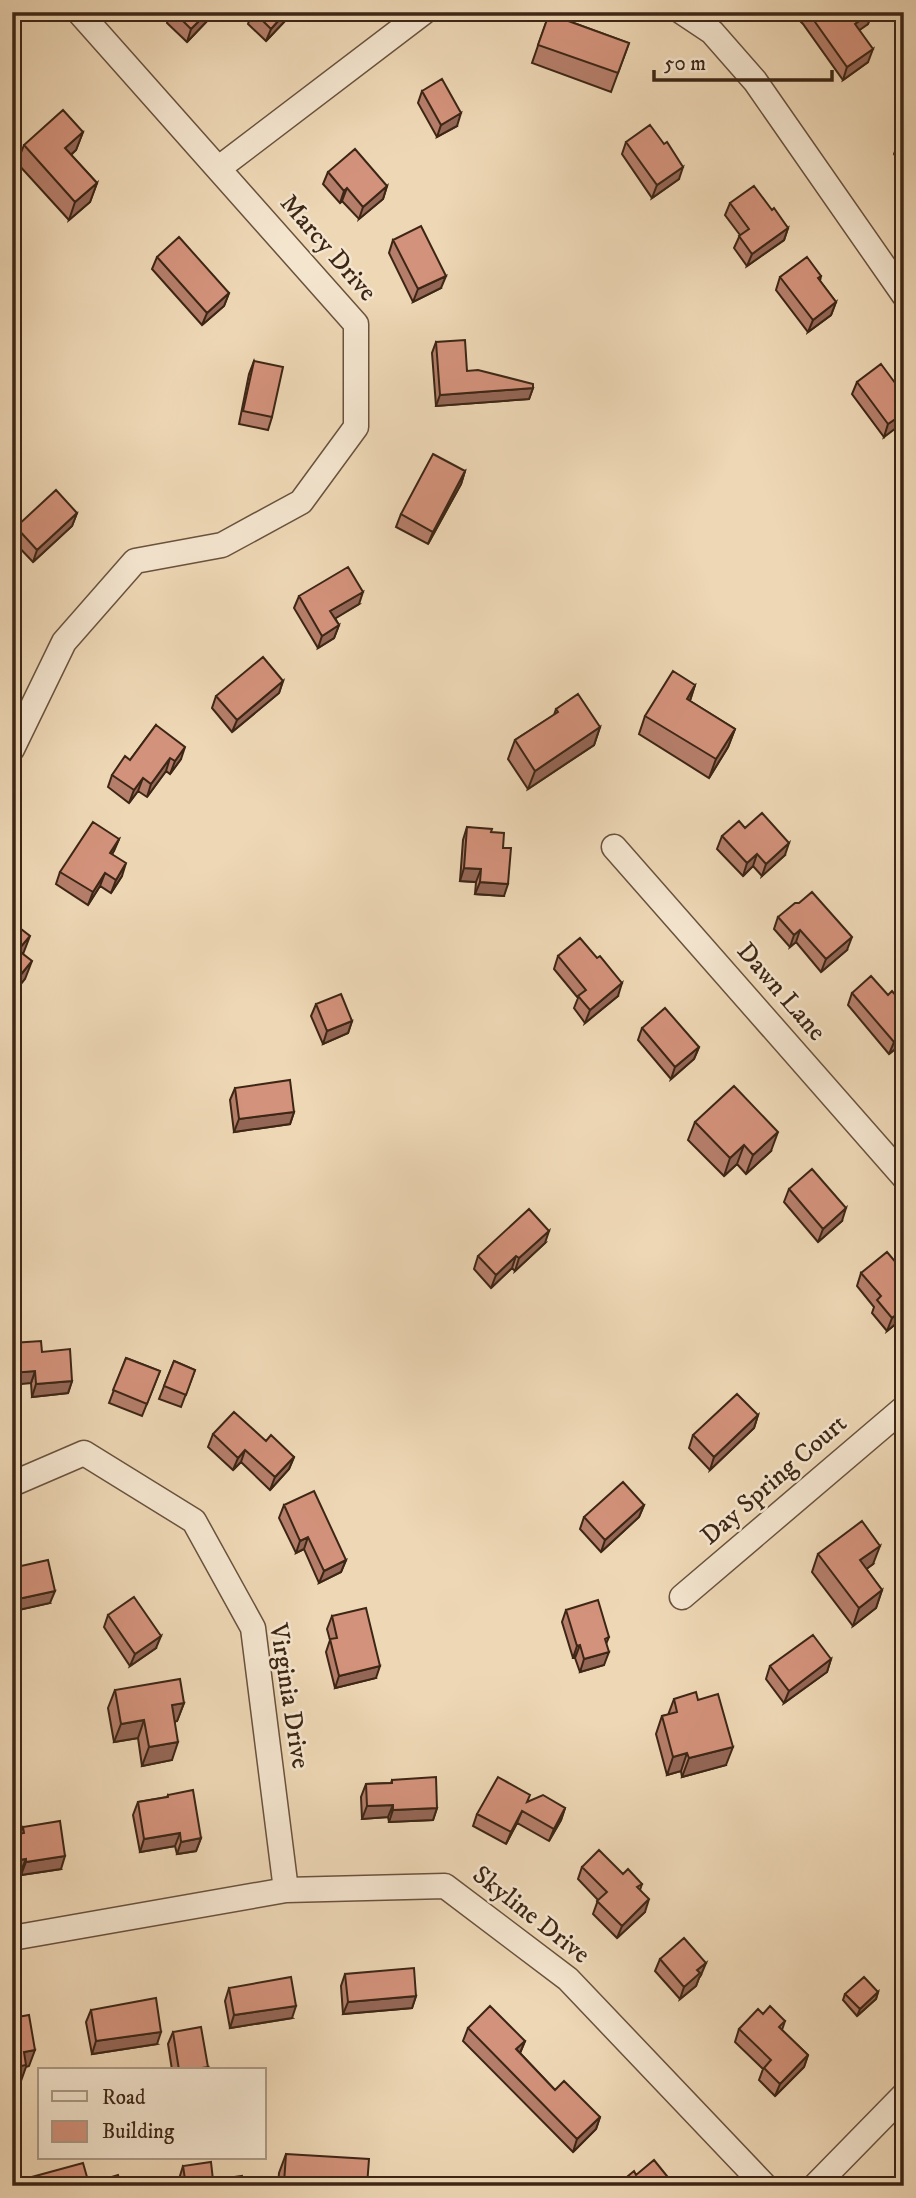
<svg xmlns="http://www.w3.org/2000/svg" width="916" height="2198" font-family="'IM FELL DW Pica',serif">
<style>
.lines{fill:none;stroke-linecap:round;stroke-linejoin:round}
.street-casing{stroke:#69523d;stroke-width:27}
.street{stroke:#f4e5cf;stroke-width:24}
.wall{fill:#b57e6a;stroke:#3d2615;stroke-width:2}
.shaded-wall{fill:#946656;stroke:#3d2615;stroke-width:2}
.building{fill:#d3927b;stroke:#3d2615;stroke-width:2}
.labels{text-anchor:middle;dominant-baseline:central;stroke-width:5;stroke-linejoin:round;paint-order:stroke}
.street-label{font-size:26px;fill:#3d2615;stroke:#f4e5cf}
</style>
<rect width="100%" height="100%" fill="#eed7b5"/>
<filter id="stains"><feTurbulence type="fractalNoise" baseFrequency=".00286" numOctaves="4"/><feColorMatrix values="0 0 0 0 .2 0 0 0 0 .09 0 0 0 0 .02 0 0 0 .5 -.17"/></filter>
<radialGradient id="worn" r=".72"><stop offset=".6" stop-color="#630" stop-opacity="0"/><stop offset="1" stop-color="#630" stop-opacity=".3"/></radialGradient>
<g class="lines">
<g class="street-casing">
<path id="street" d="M682 12 712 32 755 81 904 295
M219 168 424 12
M12 749 64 642 135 561 222 545 301 502 356 427V324L79 12
M614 847 904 1177
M12 1484 84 1453 194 1521 253 1628 286 1890
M682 1597 904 1408
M12 1938 286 1890 445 1886 568 1979 765 2186
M815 2186 904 2095"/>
</g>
<use href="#street" class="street"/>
</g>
<path class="wall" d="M171 12H211L209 19 187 42 167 23Z
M252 12H288L285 21 266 41 248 24Z
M791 12H872L868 24 859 30 868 62 843 80 803 24Z
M549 14 629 43 611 92 532 63Z
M422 91 457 126 437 137 418 103Z
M83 132 76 150 71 155 97 183 90 202 69 220 17 163 24 145Z
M904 135V168L894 154 900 138Z
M626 142 664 144 679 179 652 198 622 154Z
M328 172 387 186 383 199 359 219 342 201 340 203 323 184Z
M730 203 772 210 788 228 784 240 747 266 734 248 740 235 725 215Z
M393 240 441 288 413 302 389 253Z
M157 257 229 293 224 306 202 325 152 269Z
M821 276 820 281 836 302 831 315 808 332 776 290 780 277Z
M436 342 467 371 533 388 529 399 436 406 432 353Z
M254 361 272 417 268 430 239 424 249 374Z
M857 382 904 395 884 437 852 394Z
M465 471 461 484 428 544 396 527 401 514Z
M77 513 72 526 33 562 12 540 16 527Z
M299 596 359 604 335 618 339 625 334 638 318 648 294 608Z
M283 681 279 693 232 732 212 708 216 696Z
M695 685 690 701 735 729 728 747 709 778 639 734 645 716Z
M556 709 600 727 594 745 528 789 508 759 515 740 554 715Z
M156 725 181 759 170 774 166 771 147 797 138 791 129 803 108 787 112 775 130 760Z
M467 827 491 832 504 896 475 894 476 882 460 881 463 840Z
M745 828 785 855 762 876 753 866 743 876 717 849 722 836Z
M119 839 112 854 122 876 111 893 100 886 88 905 56 884 60 872Z
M778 917 847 950 821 972 796 942 790 947 774 929Z
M558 956 618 996 585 1023 574 1008 578 998 554 969Z
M852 993 904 1005V1042L889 1054 848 1005Z
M316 1004 352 1021 348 1033 323 1044 311 1016Z
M642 1028 699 1047 694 1059 671 1079 638 1040Z
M235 1088 294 1112 290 1124 234 1132 230 1100Z
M695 1122 771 1151 746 1174 737 1164 724 1176 688 1140Z
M789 1189 842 1221 818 1242 784 1202Z
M545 1243 515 1271 512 1268 491 1288 474 1269 478 1256Z
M861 1273 904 1317 887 1331 872 1313 874 1307 857 1286Z
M42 1352 72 1381 68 1393 32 1397 31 1383Z
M126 1358 160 1371 142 1416 109 1403Z
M174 1361 195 1370 181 1407 159 1399Z
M758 1415 754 1428 710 1470 689 1448 693 1435Z
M213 1434 266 1441 294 1457 289 1469 270 1490 241 1462 233 1470 208 1447Z
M284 1505 346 1560 341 1572 319 1583 304 1549 296 1553 279 1518Z
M644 1505 639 1517 601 1552 580 1529 584 1517Z
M818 1554 873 1564 866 1569 882 1590 876 1608 853 1626 812 1572Z
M12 1568 50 1603 14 1611 12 1605Z
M566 1610 609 1637 606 1644 604 1665 580 1672 575 1658H573L562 1622Z
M108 1615 156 1648 130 1666 104 1627Z
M332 1616 376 1678 335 1688 326 1652 330 1640 327 1629Z
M831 1659 827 1672 784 1703 766 1679 770 1666Z
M115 1690 184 1703 177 1721H175L172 1760 142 1766 138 1738 114 1742 108 1708Z
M674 1699 698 1700 726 1765 682 1777 681 1771 667 1775 656 1734 662 1716 668 1715Z
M392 1780 437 1808 433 1820 389 1822 388 1817 362 1819 361 1797 366 1784 391 1783Z
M168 1795 201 1838 196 1851 177 1854 175 1846 140 1852 133 1815 138 1802 167 1797Z
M528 1801 565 1808 561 1820 549 1841 517 1823 506 1844 473 1826 477 1814Z
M23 1827 61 1869 21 1875 20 1834Z
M582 1867 623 1874 642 1884 640 1890 645 1912 617 1938 593 1914 598 1900 578 1879Z
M660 1959 701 1975 699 1978 696 1986 680 1999 655 1971Z
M345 1974 416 1996 412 2008 343 2014 341 1986Z
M229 1988 292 2018 230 2028 225 2001Z
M878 1992 876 1999 857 2016 843 2000 845 1994Z
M91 2010 157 2044 92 2054 86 2022Z
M763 2014 785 2021 782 2030 808 2055 804 2067 775 2096 759 2080 763 2069 735 2042 739 2029Z
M468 2028 525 2041 520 2053 555 2090 600 2117 596 2129 573 2152 463 2041Z
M173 2032 206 2070H172L168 2044Z
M286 2154 367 2186H278L279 2173Z
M183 2166 213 2180 243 2186H180L179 2179Z"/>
<path class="shaded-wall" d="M208 12H211L209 19 187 42 191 29Z
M286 12H288L285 21 266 41 271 29Z
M872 12 868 24 850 37 855 24Z
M873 49 868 62 843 80 847 67Z
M461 113 457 126 437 137 441 125Z
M83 132 76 150 58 166 65 148Z
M683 167 679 179 652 198 657 185Z
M97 183 90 202 69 220 75 202Z
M387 186 383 199 359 219 363 207Z
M347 188 342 201 340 203 344 191Z
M788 228 784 240 747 266 752 254Z
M446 276 441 288 413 302 418 289Z
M229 293 224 306 202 325 207 313Z
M836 302 831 315 808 332 813 320Z
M533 388 529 399 436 406 440 395Z
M904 413V422L884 437 888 424Z
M465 471 461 484 428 544 433 532Z
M77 513 72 526 33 562 37 550Z
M363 592 359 604 326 624 330 611Z
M339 625 334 638 318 648 322 636Z
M283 681 279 693 232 732 237 720Z
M695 685 689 703 687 699Z
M600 727 594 745 528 789 535 771Z
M735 729 728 747 709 778 716 759Z
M185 747 181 759 170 774 175 761Z
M170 758 166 771 147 797 151 784Z
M143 778 138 791 129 803 134 790Z
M119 839 114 851 105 865 110 853Z
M789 843 785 855 762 876 766 864Z
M757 854 753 866 743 876 747 863Z
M126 863 122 876 111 893 116 880Z
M464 868 481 869 476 882 460 881Z
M105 873 100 886 88 905 93 892Z
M480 882 508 884 504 896 475 894Z
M800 930 796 942 790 947 794 935Z
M30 936 23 954 18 950Z
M852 937 847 950 821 972 826 959Z
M32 961 25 979 12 995V987L14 983Z
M622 983 618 996 585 1023 590 1010Z
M352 1021 348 1033 323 1044 327 1031Z
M904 1033V1042L889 1054 894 1042Z
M699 1047 694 1059 671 1079 675 1067Z
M294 1112 290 1124 234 1132 239 1119Z
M778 1132 771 1151 746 1174 753 1155Z
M744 1145 737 1164 724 1176 730 1158Z
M846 1208 842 1221 818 1242 823 1229Z
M549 1231 545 1243 515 1271 519 1258Z
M516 1256 512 1268 491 1288 496 1275Z
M904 1308V1317L887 1331 892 1318Z
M35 1371 31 1383 12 1385V1373Z
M72 1381 68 1393 32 1397 36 1384Z
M758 1415 754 1428 710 1470 714 1457Z
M245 1450 241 1462 233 1470 238 1458Z
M294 1457 289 1469 270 1490 275 1477Z
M644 1505 639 1517 601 1552 605 1540Z
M308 1537 304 1549 296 1553 300 1541Z
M880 1546 873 1564 853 1579 860 1560Z
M346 1560 341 1572 319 1583 324 1571Z
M882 1590 876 1608 853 1626 859 1608Z
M55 1591 50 1603 14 1611 18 1599Z
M161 1636 156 1648 130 1666 135 1654Z
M580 1645 575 1658H573L577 1646Z
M609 1652 604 1665 580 1672 584 1659Z
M831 1659 827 1672 784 1703 789 1691Z
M380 1666 376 1678 335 1688 339 1676Z
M184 1703 177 1721 166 1723 172 1705Z
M144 1720 138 1738 114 1742 121 1724Z
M178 1742 172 1760 142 1766 149 1747Z
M733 1747 726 1765 682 1777 689 1758Z
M687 1753 681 1771 667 1775 673 1757Z
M393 1805 388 1817 362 1819 367 1806Z
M437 1808 433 1820 389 1822 393 1810Z
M565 1808 561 1820 549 1841 554 1829Z
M522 1811 517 1823 506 1844 511 1832Z
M180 1833 175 1846 140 1852 144 1839Z
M201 1838 196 1851 177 1854 181 1842Z
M65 1856 61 1869 21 1875 26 1862Z
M26 1859 21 1871 12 1873V1861Z
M649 1899 645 1912 617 1938 622 1926Z
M706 1963 701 1975 699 1978 696 1986 680 1999 684 1987 697 1970Z
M878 1992 876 1999 857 2016 860 2009Z
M416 1996 412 2008 343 2014 348 2002Z
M296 2006 292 2018 230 2028 234 2015Z
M161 2032 157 2044 92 2054 96 2041Z
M525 2041 520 2053 516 2049Z
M35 2050 29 2066 26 2067 21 2081 12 2083V2068L24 2052Z
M808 2055 804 2067 775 2096 780 2084Z
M208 2067 206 2070H189Z
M600 2117 596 2129 573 2152 577 2139Z
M284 2183 339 2186H283Z"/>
<path class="building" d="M174 12H208L191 29Z
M254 12H286L271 29Z
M808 12H871L855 24 873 49 847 67Z
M549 14 629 43 618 73 538 45Z
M442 79 461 113 441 125 422 91Z
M63 110 83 132 65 148 97 183 75 202 24 145Z
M650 125 664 144 667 142 683 167 657 185 626 142Z
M904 135V143L900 138Z
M355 149 387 186 363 207 347 188 344 191 328 172Z
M754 186 772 210 774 208 788 228 752 254 739 236 749 229 730 203Z
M421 226 446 276 418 289 393 240Z
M179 237 229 293 207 313 157 257Z
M807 257 821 276 818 278 836 302 813 320 780 277Z
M465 340 467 371 478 370 533 384V388L440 395 436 342Z
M254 361 283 367 272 417 243 411Z
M881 364 904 395V413L888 424 857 382Z
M433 454 465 471 433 532 401 514Z
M56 490 77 513 37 550 16 527Z
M348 567 363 592 330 611 339 625 322 636 299 596Z
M263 657 283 681 237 720 216 696Z
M673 671 695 685 687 699 735 729 716 759 645 716Z
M578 694 600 727 535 771 515 740 558 712 556 709Z
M156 725 185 747 175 761 170 758 151 784 143 778 134 790 112 775 125 756 130 760Z
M762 813 789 843 766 864 757 854 747 863 722 836 739 821 745 828Z
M93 822 119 839 110 853 126 863 116 880 105 873 93 892 60 872Z
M467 827 492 829 491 832 504 833 503 848H511L508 884 480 882 481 869 464 868Z
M812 892 852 937 826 959 800 930 794 935 778 917 795 903H799Z
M12 922 30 936 18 950 32 961 14 983 12 982Z
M580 938 597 958 600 956 622 983 590 1010 578 996 586 990 558 956Z
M871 976 888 995 892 991 904 1005V1033L894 1042 852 993Z
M341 994 352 1021 327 1031 316 1004Z
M665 1008 699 1047 675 1067 642 1028Z
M290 1080 294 1112 239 1119 235 1088Z
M734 1086 778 1132 753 1155 744 1145 730 1158 695 1122Z
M812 1169 846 1208 823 1229 789 1189Z
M529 1209 549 1231 519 1258 516 1256 496 1275 478 1256Z
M887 1252 904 1272V1308L892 1318 877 1300 881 1296 861 1273Z
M41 1341 42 1352 70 1349 72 1381 36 1384 35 1371 12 1373V1343Z
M126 1358 160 1371 147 1404 113 1390Z
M174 1361 195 1370 186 1395 164 1386Z
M737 1394 758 1415 714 1457 693 1435Z
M234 1412 266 1441 271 1435 294 1457 275 1477 245 1450 238 1458 213 1434Z
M623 1482 644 1505 605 1540 584 1517Z
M314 1491 346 1560 324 1571 308 1537 300 1541 284 1505Z
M862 1521 880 1546 860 1560 882 1590 859 1608 818 1554Z
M48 1560 55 1591 18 1599 12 1568Z
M134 1597 161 1636 135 1654 108 1615Z
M598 1600 609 1637 605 1639 609 1652 584 1659 580 1645 577 1646 566 1610Z
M366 1608 380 1666 339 1676 330 1639 337 1638 332 1616Z
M813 1635 831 1659 789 1691 770 1666Z
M180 1679 184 1703 172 1705 178 1742 149 1747 144 1720 121 1724 115 1690Z
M696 1692 698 1700 718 1694 733 1747 689 1758 687 1753 673 1757 662 1716 677 1712 674 1699Z
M436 1777 437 1808 393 1810V1805L367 1806 366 1784 392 1783V1780Z
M498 1777 530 1795 527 1802 543 1795 565 1808 554 1829 522 1811 511 1832 477 1814Z
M193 1790 201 1838 181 1842 180 1833 144 1839 138 1802 168 1797V1795Z
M60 1821 65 1856 26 1862V1859L12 1861V1835L24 1833 23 1827Z
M599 1850 623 1874 628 1869 642 1884 637 1887 649 1899 622 1926 597 1901 607 1892 582 1867Z
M684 1938 706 1963 697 1970 700 1973 684 1987 660 1959Z
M414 1968 416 1996 348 2002 345 1974Z
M291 1977 296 2006 234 2015 229 1988Z
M864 1977 878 1992 860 2009 845 1994Z
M156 1998 161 2032 96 2041 91 2010Z
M490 2006 525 2041 516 2049 555 2090 564 2081 600 2117 577 2139 468 2028Z
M770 2006 785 2021 779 2027 808 2055 780 2084 764 2068 771 2060 739 2029 758 2009 763 2014Z
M29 2015 35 2050 24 2052 26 2065 12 2068V2018Z
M201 2027 208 2067 189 2070H179L173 2032Z
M286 2154 369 2159 367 2186H339L284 2183Z
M654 2160 675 2186H616L634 2171 636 2175Z
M211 2162 213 2180 242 2176 243 2186H186L183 2166Z
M83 2163 89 2184 118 2175 121 2186H30L28 2178Z"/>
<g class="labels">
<g class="street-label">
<text transform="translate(328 248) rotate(49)">Marcy Drive</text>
<text transform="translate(781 992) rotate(49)">Dawn Lane</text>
<text transform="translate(774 1480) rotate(-41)">Day Spring Court</text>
<text transform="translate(289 1696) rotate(81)">Virginia Drive</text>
<text transform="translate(531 1915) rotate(38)">Skyline Drive</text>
</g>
</g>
<rect width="916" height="2198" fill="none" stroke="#eed7b5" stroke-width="42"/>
<rect x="14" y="14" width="888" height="2170" fill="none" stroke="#3d2615" stroke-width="3.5"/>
<rect x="21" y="21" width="874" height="2156" fill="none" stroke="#3d2615" stroke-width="2"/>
<rect x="38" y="2068" width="228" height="91" fill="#f4e5cf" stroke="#ab9985" stroke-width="2"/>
<rect x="52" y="2091" width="35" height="10" fill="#f4e5cf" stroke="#ab9985" stroke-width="2"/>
<text x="102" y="2104" font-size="21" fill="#3d2615">Road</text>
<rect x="52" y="2121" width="35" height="21" fill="#d3927b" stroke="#ab9985" stroke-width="2"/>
<text x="102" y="2138" font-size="21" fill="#3d2615">Building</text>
<path d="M654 70v10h178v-10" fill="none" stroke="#3d2615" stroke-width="3.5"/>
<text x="664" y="70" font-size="21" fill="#3d2615" stroke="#f4e5cf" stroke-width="5" paint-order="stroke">50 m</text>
<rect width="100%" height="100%" filter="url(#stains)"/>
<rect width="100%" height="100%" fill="url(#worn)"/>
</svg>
